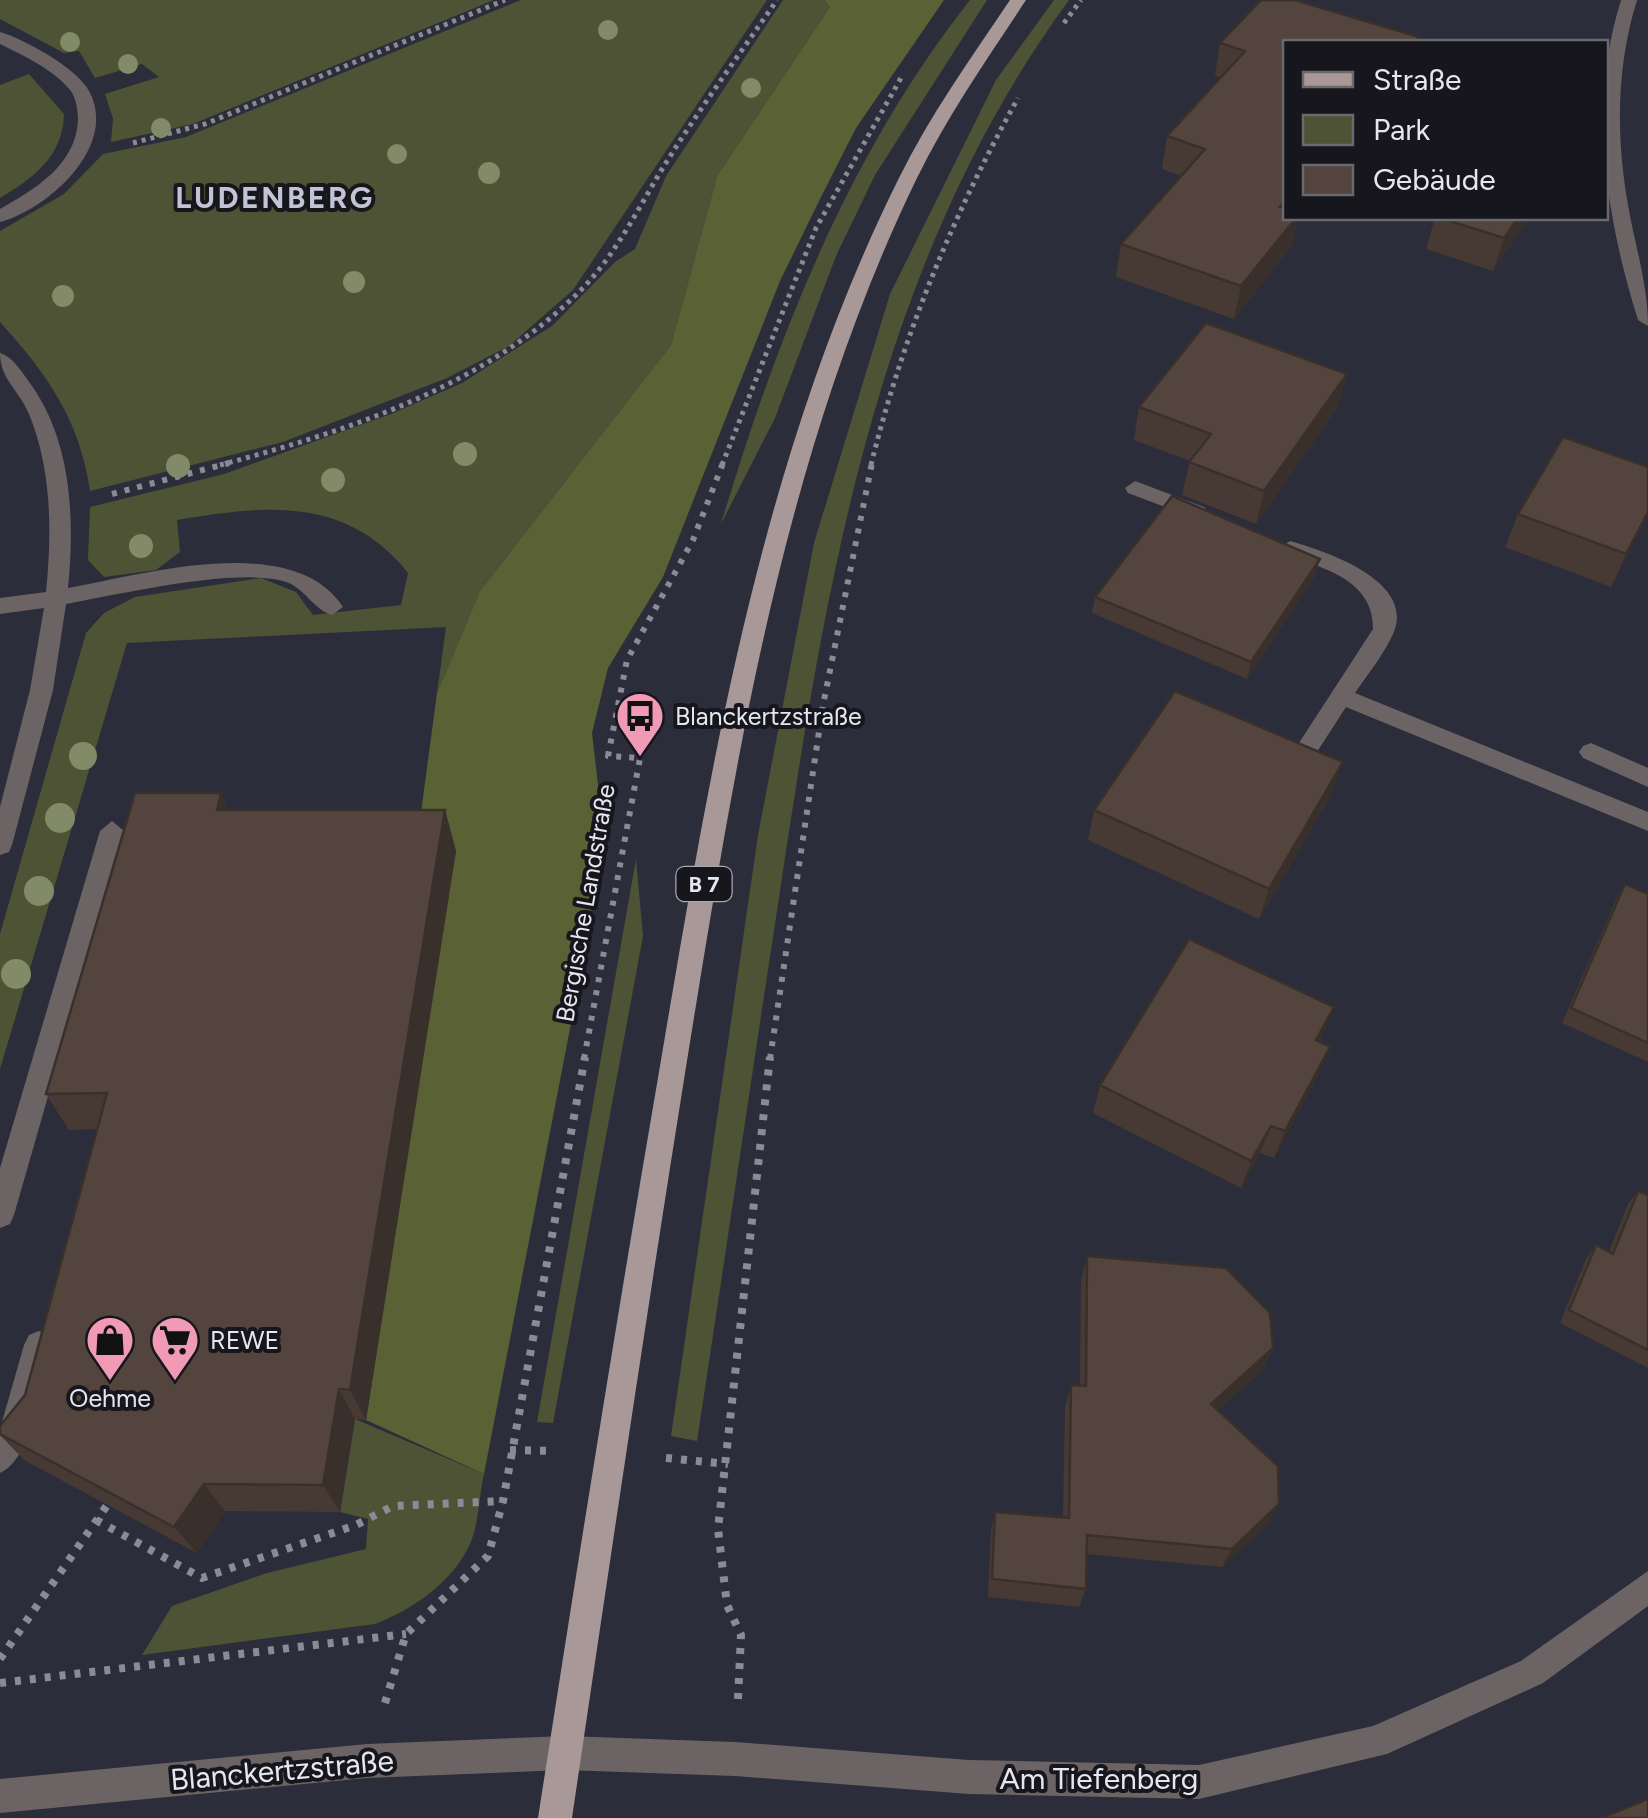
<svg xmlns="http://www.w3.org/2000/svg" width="1648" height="1818" font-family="Figtree,sans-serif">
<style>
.green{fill:#4d5334}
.forest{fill:#5a6235}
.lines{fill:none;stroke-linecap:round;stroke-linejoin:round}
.path-far2{stroke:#8a8b96;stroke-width:5;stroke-dasharray:4 5;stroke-linecap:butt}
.path-far1{stroke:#8a8b96;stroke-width:6;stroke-dasharray:5 8;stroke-linecap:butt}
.path{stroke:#8a8b96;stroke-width:8;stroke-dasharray:6 9;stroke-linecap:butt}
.minor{fill:#6c6464;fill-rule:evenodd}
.major{fill:#a89898;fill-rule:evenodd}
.tree{fill:#828a67}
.wall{fill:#473a34}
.shaded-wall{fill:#3a302b}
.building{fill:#53443d;stroke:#3a302b;stroke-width:2.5}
.labels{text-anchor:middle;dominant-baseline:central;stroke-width:8;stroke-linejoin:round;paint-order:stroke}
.shield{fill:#16161c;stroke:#a7a8b0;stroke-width:2.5}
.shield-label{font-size:22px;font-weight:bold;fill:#e5e6ef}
.poi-label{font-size:25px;fill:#e5e6ef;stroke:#16161c;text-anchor:start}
.street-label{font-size:25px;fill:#e5e6ef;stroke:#16161c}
.far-district-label{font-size:30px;font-weight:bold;letter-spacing:2.5px;fill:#c2c3d4;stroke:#16161c}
.near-street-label{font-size:30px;fill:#e5e6ef;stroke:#16161c}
</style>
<rect width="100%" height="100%" fill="#2c2d3a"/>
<path class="green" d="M0 0H494L193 124 111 142 113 119 105 94 159 77 142 64 95 78 79 51 64 53 0 19Z
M521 0H767L573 290 509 346 447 378 283 442 90 491C80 420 47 374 0 322V231L64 194 103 154 186 137Z
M783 0H825L830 7 717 176 671 345 480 591 437 693 446 627 127 643 0 1069V934L86 633 104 613 135 597 261 578 296 592 313 615 401 605 408 573C347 496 265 505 177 520L180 552 156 570 104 577 88 560 90 507 224 474 391 414 462 383 552 326 615 262 635 249 666 176Z
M970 0H987L875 175 836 256 775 418 721 524C777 337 848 155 970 0Z
M1054 0H1069C873 268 825 591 777 911 750 1087 724 1264 697 1441L671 1436 758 835 814 543 890 294 996 80Z
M29 74 64 114C63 156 34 178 0 198V85Z
M636 859 643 936 553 1423 537 1422Z
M355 1419 484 1474C479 1495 479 1524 470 1544 453 1582 412 1610 375 1624L142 1655 172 1606 267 1573 366 1549 368 1519 340 1512Z"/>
<path class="forest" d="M825 0H944L856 128 821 197 780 281 663 577 608 668 592 733 600 802 590 925 484 1474 366 1420 455 851 416 850 437 693 480 591 671 345 717 176 830 7Z"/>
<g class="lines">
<path class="path-far2" d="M1064 23 1081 0
M133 143 205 124 505 0
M220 465C348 431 485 386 580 291 618 253 641 202 669 158 703 104 741 52 777 0
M722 465 816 228 901 78
M871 465C903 335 953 215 1018 98"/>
<path class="path-far1" d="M112 494 229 463
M584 1059 640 758 608 756 627 660 693 540 723 463
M770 1059 823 705 872 463"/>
<path class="path" d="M510 1450 554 1451
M666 1458 728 1464
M96 1520 202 1578 356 1525 393 1506 503 1501
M0 1659 110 1501
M0 1683 406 1634
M738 1699 741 1635 727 1605 718 1529 770 1057
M385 1703 406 1634 488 1556 503 1501 585 1057"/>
<path class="minor" d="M1621 0H1637C1616 68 1616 136 1628 205 1635 246 1648 284 1648 326L1638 320C1606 218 1588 104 1621 0Z
M0 32C24 39 77 68 89 91 119 146 48 209 0 222V209C35 189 76 165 78 120 78 111 76 98 71 91 53 69 24 56 0 44Z
M0 353C12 357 20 369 27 379 72 438 75 517 68 588 143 575 293 530 343 607L332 615C315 610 306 591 289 583 244 565 117 595 66 604L53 690 12 845 9 852 0 855V807L30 690 44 608 0 614V598L46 592C52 533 52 470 29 414 19 390 0 379 0 353Z
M1135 481 1204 507 1208 512 1197 519 1128 493 1125 488Z
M1290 541C1325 551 1417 581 1393 634 1384 654 1368 674 1355 693L1648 812V831L1346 707 1313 758H1297L1293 752 1297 746 1373 629C1374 579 1322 568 1282 553L1279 548Z
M1591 743 1648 768V787L1583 758 1579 752 1583 746Z
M112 821 124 831 14 1215 10 1224 0 1228V1168L100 831Z
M39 1331 49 1335 54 1345C45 1377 32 1460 0 1473V1429L24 1345 29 1335Z
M1648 1571V1606L1543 1683 1387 1754 1199 1799 969 1794 735 1776 565 1770 367 1778 0 1813V1779L367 1744 565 1736 735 1742 969 1760 1199 1765 1373 1726 1521 1661Z"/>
<path class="major" d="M1010 0H1026C988 58 947 116 917 178 782 456 735 764 686 1067 646 1317 609 1567 572 1818H538C577 1567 617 1316 660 1066 711 764 761 455 899 178 930 115 971 58 1010 0Z"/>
</g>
<g class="tree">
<circle cx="608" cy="30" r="10"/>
<circle cx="70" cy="42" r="10"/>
<circle cx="128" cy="64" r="10"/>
<circle cx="751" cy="88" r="10"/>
<circle cx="161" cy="128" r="10"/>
<circle cx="397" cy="154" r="10"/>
<circle cx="489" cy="173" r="11"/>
<circle cx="354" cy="282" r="11"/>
<circle cx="63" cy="296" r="11"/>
<circle cx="465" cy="454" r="12"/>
<circle cx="178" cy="466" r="12"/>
<circle cx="333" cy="480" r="12"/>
<circle cx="141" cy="546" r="12"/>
<circle cx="83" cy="756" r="14"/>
<circle cx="60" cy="818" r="15"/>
<circle cx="39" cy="891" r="15"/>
<circle cx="16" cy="974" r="15"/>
</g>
<path class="wall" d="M1419 37 1418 42H1286V218H1298L1292 246 1234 319 1116 277 1121 244 1181 176 1162 169 1167 136 1221 78 1215 76 1220 43Z
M1435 218H1529L1493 271 1426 249Z
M1139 407H1338L1256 524 1182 495 1190 461 1134 440Z
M1518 514 1648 515 1611 587 1505 547Z
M1315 576 1247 679 1092 613 1095 597Z
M221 793 228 810H445L456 851 366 1420 355 1419 340 1512 225 1511 197 1553 24 1460 0 1435V1426L25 1395 97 1129 69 1130 46 1094Z
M1332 794 1259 919 1088 840 1094 810Z
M1625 884 1648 894V1062L1562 1023 1616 900Z
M1334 1007 1319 1041 1318 1075 1274 1158 1260 1153 1241 1188 1093 1113 1100 1085Z
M1638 1191 1648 1195V1368L1560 1323 1586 1259 1596 1245 1609 1252 1628 1204Z
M1087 1256 1273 1348 1262 1371 1218 1410 1268 1524 1222 1567 1086 1554V1589L1079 1607 988 1597 991 1531 995 1512 1063 1518 1065 1407 1071 1385H1080L1081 1280Z"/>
<path class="shaded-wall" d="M1296 218H1298L1292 246 1234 319 1241 286Z
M1518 218H1529L1493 271 1504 238Z
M1347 374 1338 407 1256 524 1264 491Z
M1648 512V515L1611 587 1626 554Z
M1320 559 1315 576 1247 679 1251 662Z
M1343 762 1332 794 1259 919 1269 889Z
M221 793 238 833 217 810Z
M445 810 456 851 366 1420 350 1390Z
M1334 1007 1323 1035 1305 1068 1316 1040Z
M1330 1047 1318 1075 1274 1158 1285 1131Z
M1271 1126 1260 1153 1241 1188 1251 1161Z
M1273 1348 1262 1371 1201 1425 1211 1404Z
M339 1389 355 1419 340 1512 323 1485Z
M204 1484 225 1511 197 1553 174 1527Z
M1279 1504 1268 1524 1222 1567 1232 1549Z"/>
<path class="building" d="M1261 0H1295L1419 37 1415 42H1286V200L1280 207 1286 208V218H1296L1241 286 1121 244 1205 149 1167 136 1245 51 1220 43Z
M1440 218H1518L1504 238Z
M1206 323 1347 374 1264 491 1189 462 1211 434 1139 407Z
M1563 437 1648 467V512L1626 554 1518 514Z
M1172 496 1320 559 1251 662 1095 597Z
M1175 691 1343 762 1269 889 1094 810Z
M135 793H221L217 810H445L350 1390 339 1389 323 1485 204 1484 174 1527 0 1434V1426L25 1395 107 1093 46 1094Z
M1625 884 1648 894V1043L1571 1008Z
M1189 939 1334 1007 1316 1040 1330 1047 1285 1131 1271 1126 1251 1161 1100 1085Z
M1638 1191 1648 1195V1350L1569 1310 1596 1245 1613 1254Z
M1087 1256 1226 1268 1270 1313 1273 1348 1211 1404 1278 1466 1279 1504 1232 1549 1087 1535 1086 1589 992 1579 995 1512 1069 1518 1071 1385 1086 1386Z
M1648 1799V1818H1602Z"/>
<defs>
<g id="bus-pin" transform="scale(2.5)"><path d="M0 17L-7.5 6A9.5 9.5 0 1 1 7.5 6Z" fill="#f09ab5" stroke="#16161c"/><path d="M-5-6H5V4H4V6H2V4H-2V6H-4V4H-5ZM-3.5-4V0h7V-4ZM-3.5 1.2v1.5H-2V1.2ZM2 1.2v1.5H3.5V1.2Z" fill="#111"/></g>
<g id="shop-pin" transform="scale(2.5)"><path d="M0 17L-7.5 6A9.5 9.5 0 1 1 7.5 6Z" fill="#f09ab5" stroke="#16161c"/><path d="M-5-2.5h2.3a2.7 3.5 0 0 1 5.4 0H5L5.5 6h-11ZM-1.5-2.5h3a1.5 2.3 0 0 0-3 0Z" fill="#111"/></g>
<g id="supermarket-pin" transform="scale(2.5)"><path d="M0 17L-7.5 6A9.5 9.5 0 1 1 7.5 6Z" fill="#f09ab5" stroke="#16161c"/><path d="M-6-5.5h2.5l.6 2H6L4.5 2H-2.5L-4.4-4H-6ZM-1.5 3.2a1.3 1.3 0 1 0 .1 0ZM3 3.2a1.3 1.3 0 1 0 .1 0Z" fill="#111"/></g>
</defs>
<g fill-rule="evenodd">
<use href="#bus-pin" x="640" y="716"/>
<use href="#shop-pin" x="110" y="1340"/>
<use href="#supermarket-pin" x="175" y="1340"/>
</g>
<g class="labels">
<rect class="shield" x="676.5" y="867" width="55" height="34" rx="8"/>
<g class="shield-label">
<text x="704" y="884">B 7</text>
</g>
<g class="poi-label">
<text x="675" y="716">Blanckertzstraße</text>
<text x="210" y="1340">REWE</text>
<text x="110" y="1398" text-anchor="middle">Oehme</text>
</g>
<g class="street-label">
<text transform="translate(585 903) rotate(-80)">Bergische Landstraße</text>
</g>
<g class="far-district-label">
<text x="275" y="197">LUDENBERG</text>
</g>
<g class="near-street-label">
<text transform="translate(282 1770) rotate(-5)">Blanckertzstraße</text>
<text x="1099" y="1778">Am Tiefenberg</text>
</g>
</g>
<rect x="1283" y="40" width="325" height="180" fill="#16161c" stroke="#696970" stroke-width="2.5"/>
<rect x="1303" y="72" width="50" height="15" fill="#a89898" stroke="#696970" stroke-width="2.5"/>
<text x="1373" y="90" font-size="30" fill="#e5e6ef">Straße</text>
<rect x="1303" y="115" width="50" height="30" fill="#4d5334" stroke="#696970" stroke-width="2.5"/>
<text x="1373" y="140" font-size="30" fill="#e5e6ef">Park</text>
<rect x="1303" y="165" width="50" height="30" fill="#53443d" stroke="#696970" stroke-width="2.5"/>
<text x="1373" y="190" font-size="30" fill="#e5e6ef">Gebäude</text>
</svg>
